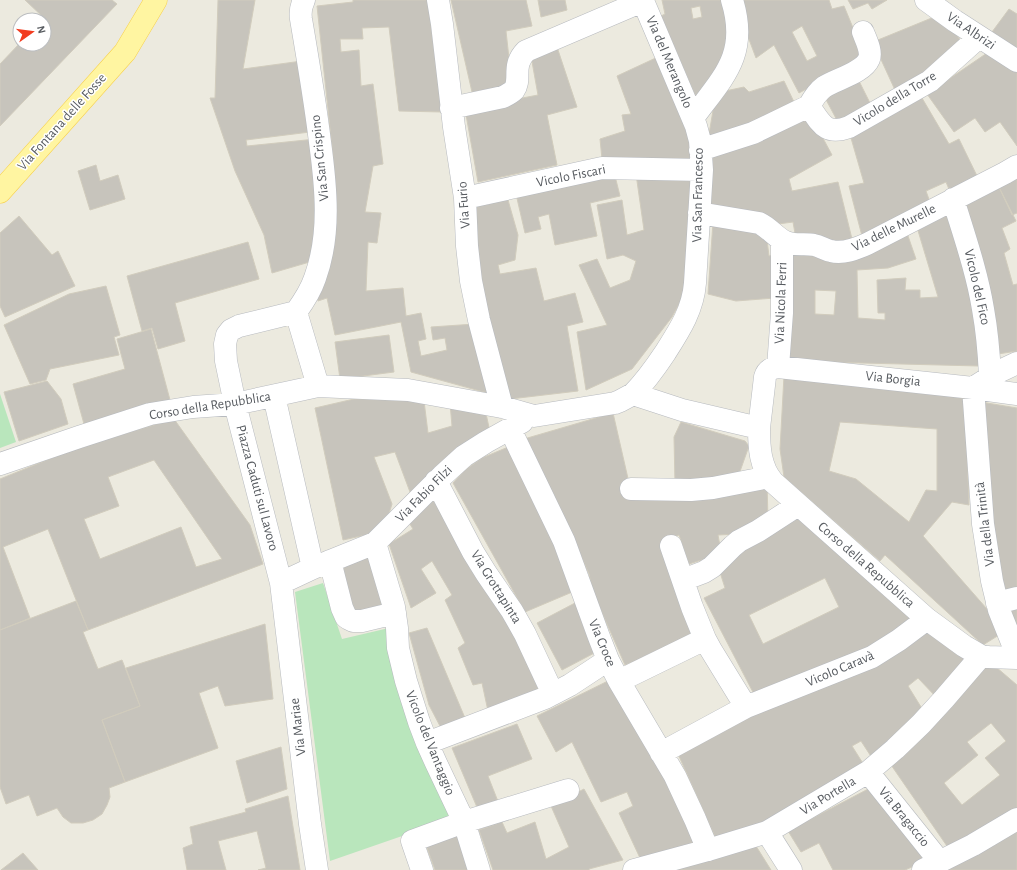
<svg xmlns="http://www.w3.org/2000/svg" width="1017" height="870" font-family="'Alegreya Sans',sans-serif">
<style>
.green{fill:#b9e6bc}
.building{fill:#c7c4bc;stroke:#d1ccbd;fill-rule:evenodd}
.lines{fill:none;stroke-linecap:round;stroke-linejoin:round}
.minor-casing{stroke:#b7babf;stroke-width:23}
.major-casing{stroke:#f8d14c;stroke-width:23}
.minor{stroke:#fff;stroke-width:22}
.major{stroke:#fff5a1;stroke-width:22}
.labels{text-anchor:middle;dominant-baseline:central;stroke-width:3;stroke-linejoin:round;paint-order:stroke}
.street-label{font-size:14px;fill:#585c61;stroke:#fff}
</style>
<rect width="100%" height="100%" fill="#eceadf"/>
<path class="green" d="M0 394 16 442 0 448Z
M323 583 342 639 389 628 454 818 330 861 295 592Z"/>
<path class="building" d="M25 0H112L117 4 0 126V64L20 43V44H44V20H42L44 18Z
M218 0H255L243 69 302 61 310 132 246 140 247 146 316 139 321 218 313 261 272 273 264 235 235 171 210 98H215Z
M353 0H428L442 112 399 111 389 27 362 28 363 39H340L341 52 359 50 361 86 373 84 383 164 373 166 365 212 381 213 377 243 368 242 366 291 403 288 406 316 421 313 426 339 418 341 421 356 447 350 445 338 433 340 431 327 475 324 491 394 411 372 401 322 335 335 327 298 318 301 317 291 329 206 333 156 317 6 353 2Z
M451 0H526L532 26 506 31 512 86 472 92Z
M538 0H565L567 10 541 17Z
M662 0H727L732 50 696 97 661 16 665 14ZM700 6 702 17 693 19 691 8Z
M738 0H829L832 9 844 6 865 57 799 93 774 45 756 58 747 34ZM802 26 817 56 807 61 792 32Z
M848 0H887L872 9 868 3 853 9Z
M1009 9 1017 14V51L992 32Z
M939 15 963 43 931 65 933 71 895 90 873 42Z
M556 44 577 107 547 115 557 165 478 182 465 109 538 95 531 56Z
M990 51 1017 68V146L1000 122 985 132 975 118 954 132 927 94Z
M660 56 688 130 691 159H602L600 139 625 131 622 115 631 114 617 76Z
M857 77 872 107 839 124 823 94Z
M784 81 794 102 734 135 708 140 716 93 744 87 749 92Z
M922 98 949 144 959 139 979 180 951 194 946 182 926 191 931 205 862 236 849 186 864 183 851 138Z
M811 116 832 155 789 179 792 191 838 182 852 239 827 245 796 239 793 222 778 224 711 211 710 151Z
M96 165 100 181 118 175 125 199 90 210 78 171Z
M614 172 620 196 590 203 597 236 555 245 549 214 538 217 541 229 525 233 516 194Z
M692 173 687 289 672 317 632 369 586 390 577 332 607 325 579 265 597 259 610 288 630 280 636 261 623 255 607 259 597 205 622 200 627 235 644 230 636 174Z
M1017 173V213L1012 215 997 183Z
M997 183 1016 221 1002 228 1010 249 1004 253 1013 285 1017 284V351L998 354 963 207Z
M506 193 518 235 515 260 498 265 500 274 536 268 544 301 575 293 583 322 567 326 578 391 510 399 490 329 478 258 474 199Z
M951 212 979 315V366L785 361 788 250 907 233 916 259 888 268 857 270 858 318 885 320V313H878L877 280 906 278 905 290H920V298L938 297 916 224ZM815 290 836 291 834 315 815 314Z
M19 216 52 255 58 251 75 286 5 317 0 306V233Z
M713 222 766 232 769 256 776 255 775 298 736 301 708 294Z
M248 242 259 279 175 303 185 341 158 349 152 328 142 331 127 276Z
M106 286 120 335 114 337 119 355 50 369 46 380 30 384 4 325 69 294Z
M151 329 170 400 84 424 73 384 125 369 117 339Z
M389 335 394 372 340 379 335 342Z
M784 376 927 394 928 390 965 399 969 505 952 502 923 536 987 609 999 635 983 645 885 555 880 561 784 477 780 449ZM840 422 937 429V491L926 490 909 522 856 479 829 471Z
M47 381 61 399 68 424 19 441 4 392Z
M354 399 424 401 428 433 452 426 450 403 485 409 490 432 455 451 410 492 395 452 374 457 392 504 388 517 370 534 343 540 315 408Z
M981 402 1017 408V592L1002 596 985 502Z
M613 413 632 496 767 481 768 521 739 528 738 534 718 535 720 546 714 556 689 564 679 535 663 541 699 637 625 665 593 592 589 574 570 530 524 439Z
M174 419 250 525 263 564 88 630 48 529 3 547 30 618 0 630V479L74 449ZM154 460 222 559 196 567 181 527 100 559 84 519 119 506 108 477Z
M681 422 745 441 749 446 738 477 675 484 674 437Z
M513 445 577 590 525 612 453 483 465 470 482 458Z
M436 495 536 668 542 688 488 711 482 683 473 685 458 648 465 643 445 600 452 595 432 561 421 569 436 593 411 608 389 544 413 529 408 521Z
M799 510 914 618 894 636 756 698 704 598 725 588 719 569 779 523ZM825 578 839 607 763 644 749 615Z
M374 556 387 604 351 613 339 565Z
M76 601 88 630 83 632 98 669 122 660 140 706 102 720 125 782 109 788 110 797 107 805 102 814 93 820 83 823H71L63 817 57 808 37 816 29 795 6 804 0 787V630Z
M575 603 600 650 562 670 537 623Z
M1017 605V628L1009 607Z
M265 624 273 699 225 706 218 686 199 693 218 748 125 782 102 720 140 706 126 668Z
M929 626 972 660 938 699 918 678 908 686 926 715 874 761 861 741 852 746 864 765 759 826 717 841 678 754 758 710Z
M427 628 465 718 441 728 429 705 409 633Z
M989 661 1017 685V809L949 849 889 762ZM991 723 1006 741 985 758 1000 775 962 805 944 783 978 755 967 742Z
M612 679 699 843 640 858 619 813 633 806 627 792 601 802 572 742 556 752 537 716Z
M517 724 532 759 488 776 499 804 479 812 452 748Z
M281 747 287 789 247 803 236 761Z
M872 787 928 860 905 870H833L819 843 801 852 788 831Z
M584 789 623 860 589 869V870H493L479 830 502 822 507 833 535 822 546 859 569 847 551 806Z
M288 796 300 870H258L266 868 257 831 218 841 226 870H187L183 848 193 844 190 827 246 812 245 809Z
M1017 826V870H933Z
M462 833 475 870H435L426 845Z
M756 846 771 870H662Z
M23 853 38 870H1Z"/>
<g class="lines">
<g class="minor-casing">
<path id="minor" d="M438 0 442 24 454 127 465 198 467 246 471 281 479 320 502 407
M926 0 955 21 1017 61
M809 106C813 99 817 92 824 87 836 79 863 73 869 59 872 51 866 40 863 32
M451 108 503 97C507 95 511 93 514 90 522 79 511 66 526 51L643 1 696 126 700 141 702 170 695 283C693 310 679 331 665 353 655 368 645 382 633 394
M693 118C723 77 749 55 732 0
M700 150 753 133 809 106C821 123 825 136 849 127L930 81 979 37
M465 198 602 168 702 170
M953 199C964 235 977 272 983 309 987 331 989 354 990 376
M699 213 759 223C770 228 777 239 786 242 795 246 805 243 814 245 820 246 825 250 831 251 843 254 856 249 867 244L1005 173 1017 166
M296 312C304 301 311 290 315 278 331 234 326 187 320 142 315 101 308 60 301 19 300 12 301 6 304 0
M1017 363 998 372 973 388 983 524 992 581 999 610 1017 655
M778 367 782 313V240
M1017 394 973 388 778 367C771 368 767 370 765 377L759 428C759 447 760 467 773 482L927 619 964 646 981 656 988 657 1017 658
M274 396 313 568 281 583
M510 429 564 541 599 637 608 660 619 681 675 776 695 819 708 850
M0 464 79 437 150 414 193 407 235 404 318 386 408 390 502 407 534 416 615 403 620 401 633 394 682 410 759 428
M436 481 473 552 486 573 512 611 525 634 553 694
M631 489 691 490 713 488 769 477
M375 543 394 607 397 628 398 648 406 681 419 722 427 743 436 763 464 822 479 870
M671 546 692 607 705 639
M330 561 342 608 346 617 349 619 353 621H362L395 613
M313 568 375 543 442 476 464 456 486 442 522 422
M683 580 704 572 712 567 733 546 739 541 758 531 798 505
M997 603 1017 598
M619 681 705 639 711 650 746 707 661 753
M746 707 872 657 899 640 927 619
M427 743 545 698 570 685 608 660
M868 772 940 862
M767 832 791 870
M317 870 310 824 281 583 235 404 226 361 225 344 227 335 231 330 239 326 296 312 318 386
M422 870 412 841 464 822 568 790
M634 870 708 850 767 832 868 772 895 749 921 724 944 699 981 656
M923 870 973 845 1017 819"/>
</g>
<g class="major-casing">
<path id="major" d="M0 192 125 52 156 0"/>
</g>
<use href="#minor" class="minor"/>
<use href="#major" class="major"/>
</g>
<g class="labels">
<g class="street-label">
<text transform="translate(971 31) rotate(34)">Via Albrizi</text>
<text transform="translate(669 62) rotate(67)">Via del Merangolo</text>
<text transform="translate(895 99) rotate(-31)">Vicolo della Torre</text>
<text transform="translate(62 122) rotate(-48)">Via Fontana delle Fosse</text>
<text transform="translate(320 158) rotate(-96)">Via San Crispino</text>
<text transform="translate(571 176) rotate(-11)">Vicolo Fiscari</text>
<text transform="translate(698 195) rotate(-89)">Via San Francesco</text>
<text transform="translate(464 205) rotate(-94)">Via Furio</text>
<text transform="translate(894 228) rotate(-26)">Via delle Murelle</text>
<text transform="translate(977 287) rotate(77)">Vicolo del Fico</text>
<text transform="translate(781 303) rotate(-88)">Via Nicola Ferri</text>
<text transform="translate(893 379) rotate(6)">Via Borgia</text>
<text transform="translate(210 406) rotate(-9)">Corso della Repubblica</text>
<text transform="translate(257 488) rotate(75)">Piazza Caduti sul Lavoro</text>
<text transform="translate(424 494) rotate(-45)">Via Fabio Filzi</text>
<text transform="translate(985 524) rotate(-97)">Via della Trinità</text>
<text transform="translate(866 565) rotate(41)">Corso della Repubblica</text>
<text transform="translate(496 587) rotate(58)">Via Grottapinta</text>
<text transform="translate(602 643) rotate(67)">Via Croce</text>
<text transform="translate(840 669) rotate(-23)">Vicolo Caravà</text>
<text transform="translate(298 727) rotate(-97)">Via Mariae</text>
<text transform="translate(430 743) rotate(68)">Vicolo del Vantaggio</text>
<text transform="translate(828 796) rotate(-31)">Via Portella</text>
<text transform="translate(904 817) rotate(51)">Via Bragaccio</text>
</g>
</g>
<g transform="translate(32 32) rotate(76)"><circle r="19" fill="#ffffff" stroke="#bcbec0"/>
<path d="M0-3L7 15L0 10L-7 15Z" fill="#f23c20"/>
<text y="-6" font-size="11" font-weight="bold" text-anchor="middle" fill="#585c61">N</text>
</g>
</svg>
